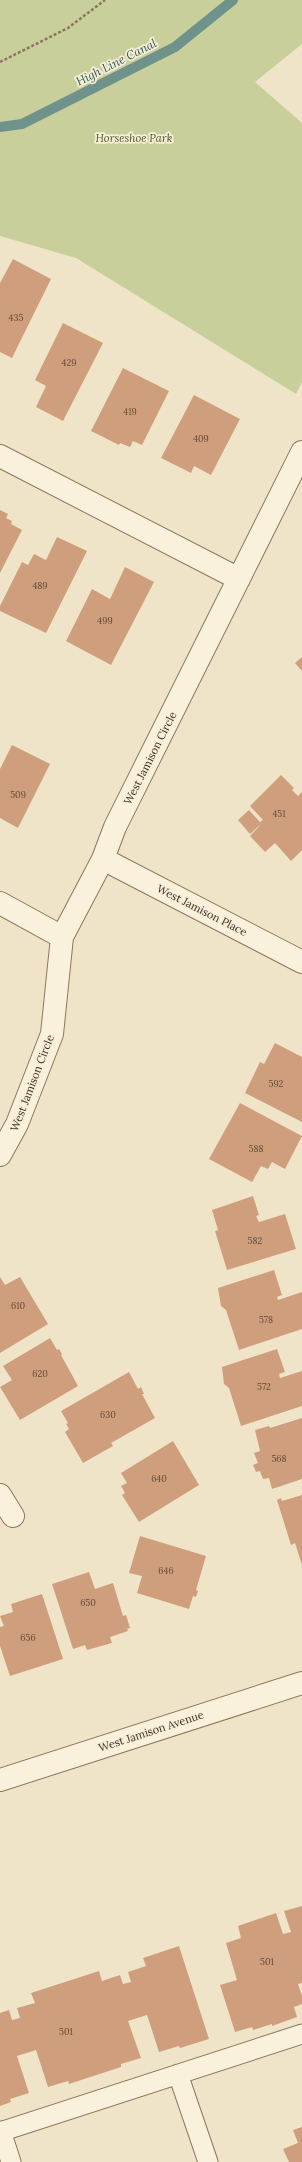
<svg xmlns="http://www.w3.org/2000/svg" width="302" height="2162" font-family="Lora,serif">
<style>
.green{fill:#c9cf9b}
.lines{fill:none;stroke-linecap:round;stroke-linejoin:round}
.stream{stroke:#6f938a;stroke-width:10}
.building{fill:#cf9f7d}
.service-casing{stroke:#8d765c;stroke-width:21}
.minor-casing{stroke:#8d765c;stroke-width:24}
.path{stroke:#8d765c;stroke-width:2.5;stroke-dasharray:3 2;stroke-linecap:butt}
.service{stroke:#faf1dc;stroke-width:19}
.minor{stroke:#faf1dc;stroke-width:22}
.labels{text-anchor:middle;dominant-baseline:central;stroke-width:3.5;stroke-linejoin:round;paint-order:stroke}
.number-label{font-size:9px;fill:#624a37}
.park-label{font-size:11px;font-style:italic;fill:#4d5a26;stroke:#f7eed8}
.street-label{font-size:11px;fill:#3d2e20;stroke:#f7eed8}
.water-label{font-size:12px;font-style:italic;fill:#2f5d5a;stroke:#f7eed8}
</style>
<rect width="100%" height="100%" fill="#f0e4c8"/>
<path class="green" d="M0 0H302V44L255 82 302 123V382L296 394 76 258 0 236Z"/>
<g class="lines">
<path class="stream" d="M0 127 22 124 175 47 233 0"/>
</g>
<path class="building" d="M13 259 51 279 12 358 0 352V283Z
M63 323 103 343 63 421 36 407 46 386 35 380Z
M123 368 169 391 142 445 133 441 130 447 120 443 119 445 91 431Z
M194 395 240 419 211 475 194 466 191 473 161 458Z
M0 510 8 514 6 518 12 521 11 524 22 530 0 573Z
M57 537 87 551 46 633 0 611V606L22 562 28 565 34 554 46 560Z
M125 567 154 582 111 665 66 641 92 589 110 599Z
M302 657V671L295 663Z
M12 745 50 764 18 828 0 818V769Z
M281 775 294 788 292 790 298 796 302 792V850L291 861 275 843 265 852 250 836 262 823 250 834 238 820 249 810 260 822 263 820 250 806Z
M275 1043 302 1057V1122L245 1093 260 1062 264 1064Z
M240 1103 302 1136 285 1169 272 1162 268 1169 261 1166 252 1182 209 1159Z
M253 1196 259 1215 256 1216 259 1222 285 1214 296 1249 227 1270 215 1231 218 1230 212 1210Z
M274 1270 282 1295 277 1297 278 1300 302 1292V1329L239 1350 226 1310 221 1306 218 1288Z
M0 1277 5 1285 20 1277 48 1324 0 1353Z
M50 1338 57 1350 59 1349 62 1354 61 1355 78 1386 20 1420 0 1387 12 1380 3 1366Z
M277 1349 285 1372 279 1374 280 1378 302 1371V1406L241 1426 229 1388 224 1384 222 1367Z
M129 1372 138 1389 141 1387 144 1394H142L155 1418 111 1443 113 1446 83 1463 65 1432 69 1429 66 1424 68 1423 61 1411Z
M302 1418V1479L272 1489 269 1478 263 1479 260 1471 256 1472 253 1465 258 1463 254 1453 260 1451 255 1430 269 1426 270 1428Z
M173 1441 199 1485 139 1522 122 1495 125 1493 121 1486 127 1483 121 1473Z
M302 1495V1565L295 1543 291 1545 277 1500 281 1498 282 1501Z
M140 1536 206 1556 196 1590 198 1591 196 1597 193 1596 189 1609 137 1593 142 1576 129 1573Z
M89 1572 95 1589 113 1583 123 1616 126 1615 130 1628 127 1629 128 1631 110 1637 112 1643 87 1650 85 1645 73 1649 52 1584Z
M42 1594 63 1659 10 1676 0 1646V1627L4 1626 0 1616 13 1612 11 1604Z
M302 1906V1983L298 1984 302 1996V2004L294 2007 297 2017 272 2026V2024L253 2030 252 2027 235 2032 220 1985 237 1980 226 1943 241 1938 238 1926 276 1913 283 1934 291 1932 284 1911Z
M179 1946 209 2039 180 2048 179 2046 159 2052 147 2015 128 2021 141 2058 121 2064V2067L69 2084 68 2081 48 2087 36 2050 17 2056 29 2093 10 2099 11 2102 0 2106V2013L9 2010 12 2020 20 2018 17 2008 35 2003 31 1993 99 1971 102 1981 120 1975 123 1984 131 1982 128 1972 146 1966 143 1958Z
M302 2127V2162H289L283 2149 298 2143 293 2130Z"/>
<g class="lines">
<g class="service-casing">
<path id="service" d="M178 2074 208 2162
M1 2131 11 2162
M0 2132 302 2034"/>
</g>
<g class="minor-casing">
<path id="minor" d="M0 456 239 579
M103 859 302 962
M0 903 62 937
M0 1155 17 1124 52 1034 62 937 103 859 115 827 302 452
M0 1495 13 1516
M0 1780 302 1683"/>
</g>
<path class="path" d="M0 62 68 28 105 0"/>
<use href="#service" class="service"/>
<use href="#minor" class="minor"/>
</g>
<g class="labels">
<g class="number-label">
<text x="16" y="317">435</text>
<text x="69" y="362">429</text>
<text x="130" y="411">419</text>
<text x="201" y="438">409</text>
<text x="40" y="585">489</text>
<text x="105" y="620">499</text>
<text x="18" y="794">509</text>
<text x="279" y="813">451</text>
<text x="276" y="1083">592</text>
<text x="256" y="1148">588</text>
<text x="255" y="1240">582</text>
<text x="18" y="1305">610</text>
<text x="266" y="1319">578</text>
<text x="40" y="1373">620</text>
<text x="264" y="1386">572</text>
<text x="108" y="1414">630</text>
<text x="279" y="1458">568</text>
<text x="159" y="1478">640</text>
<text x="166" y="1570">646</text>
<text x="88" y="1602">650</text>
<text x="28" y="1637">656</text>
<text x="267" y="1961">501</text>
<text x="66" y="2031">501</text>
</g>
<g class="park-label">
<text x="134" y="138">Horseshoe Park</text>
</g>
<g class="street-label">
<text transform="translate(150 758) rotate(-63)">West Jamison Circle</text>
<text transform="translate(202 910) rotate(27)">West Jamison Place</text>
<text transform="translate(32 1083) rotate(-69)">West Jamison Circle</text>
<text transform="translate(151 1731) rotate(-18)">West Jamison Avenue</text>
</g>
<g class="water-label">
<text transform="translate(116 62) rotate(-27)">High Line Canal</text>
</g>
</g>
</svg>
